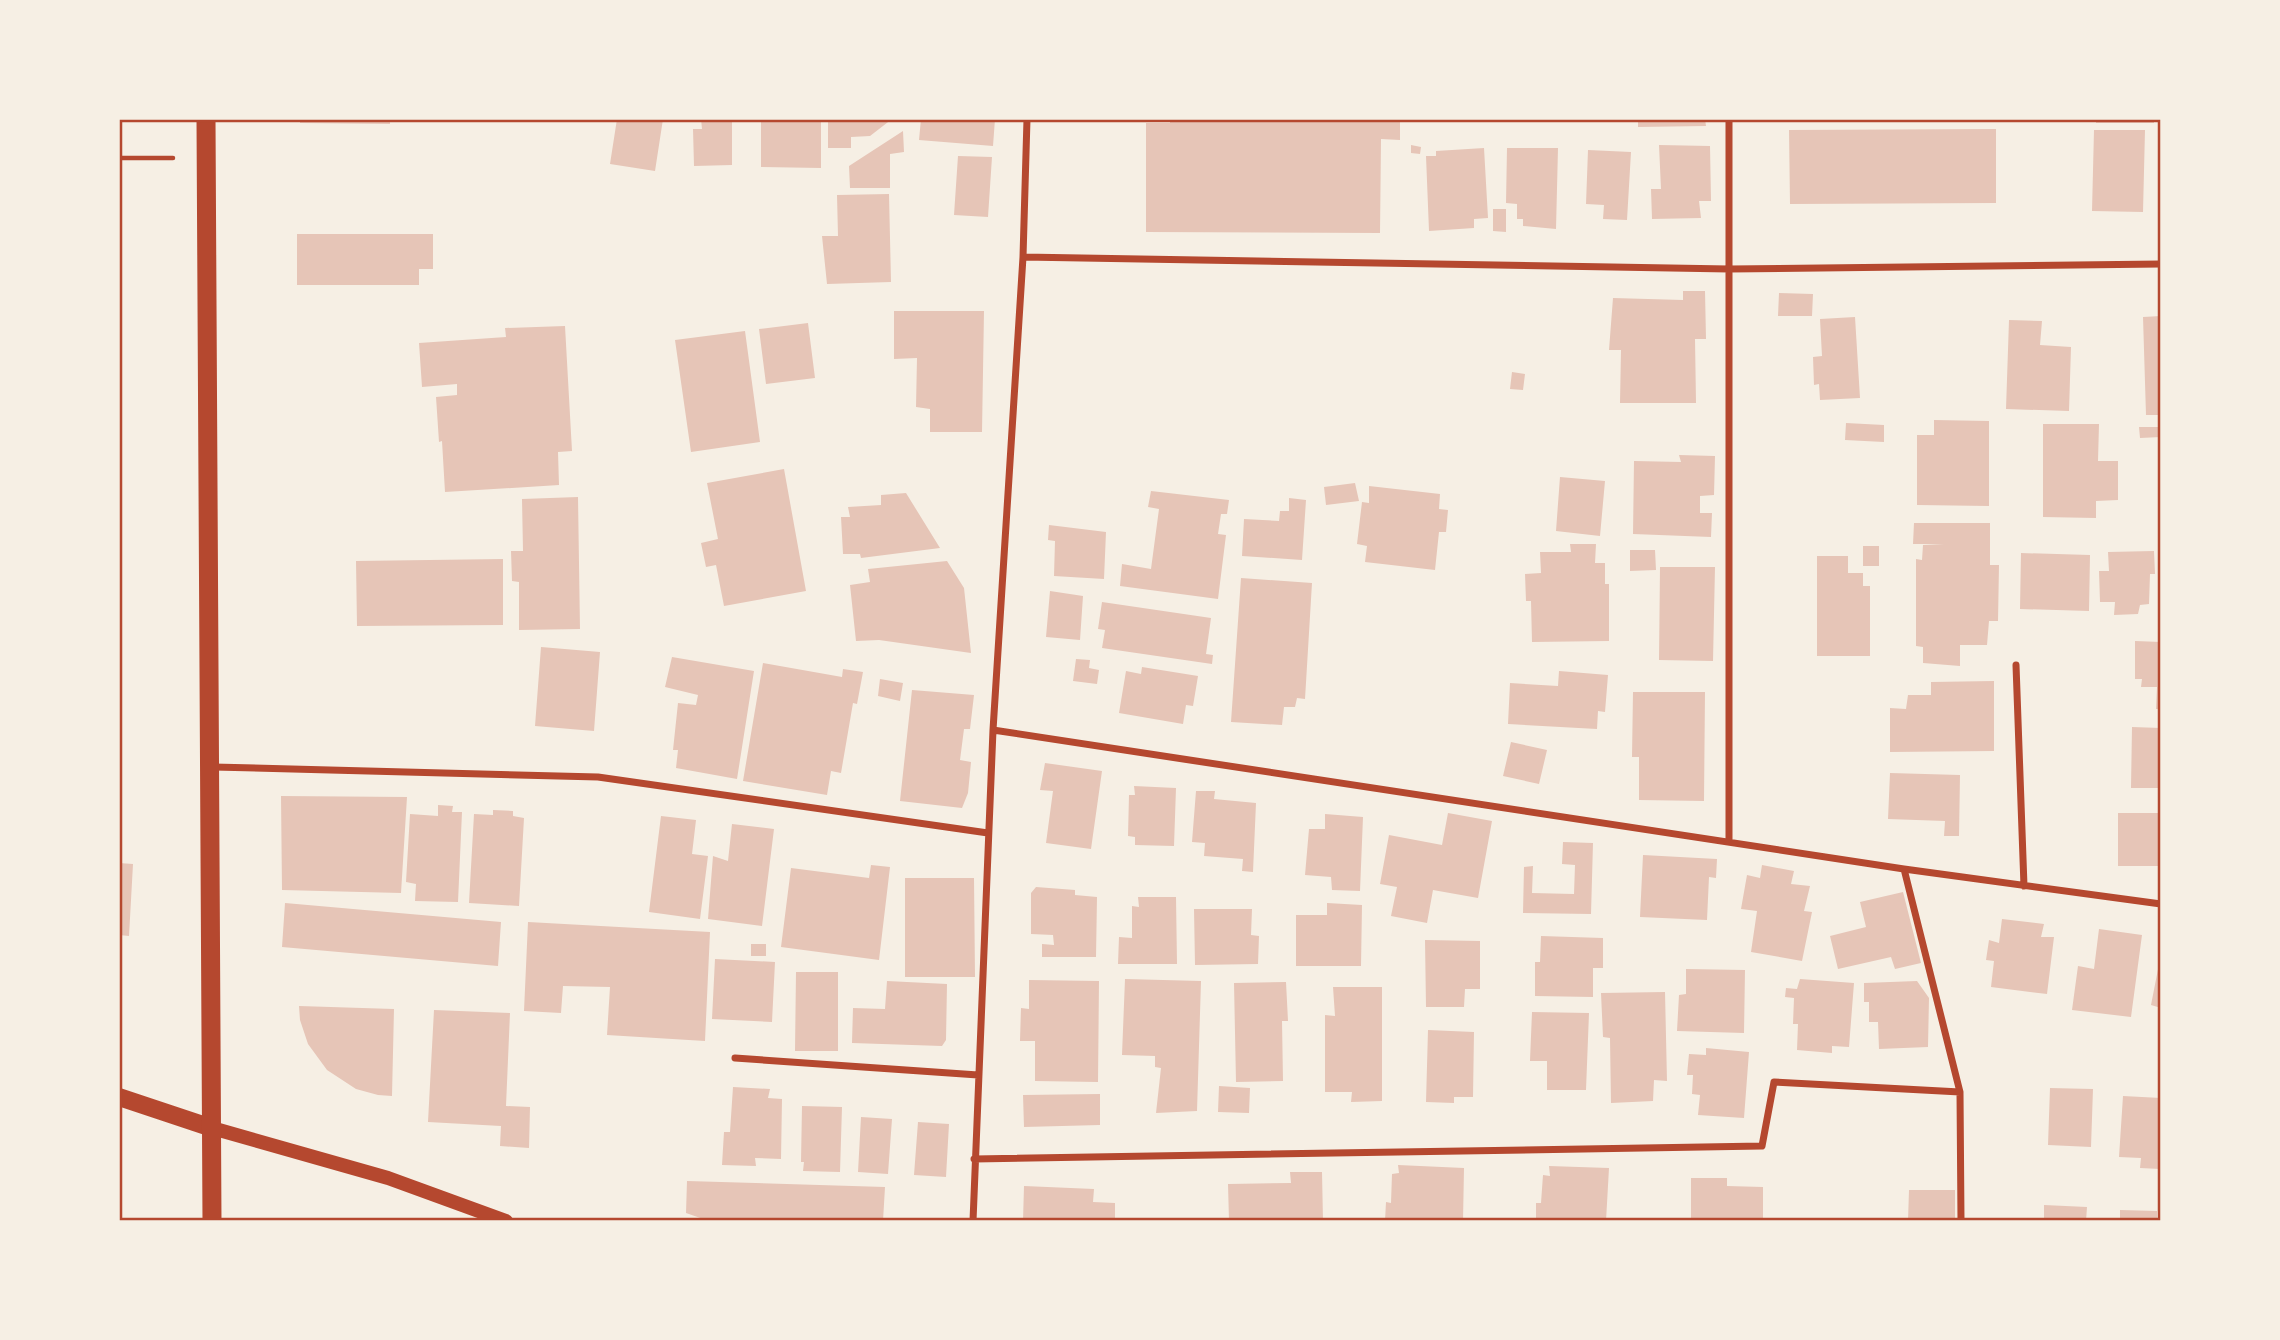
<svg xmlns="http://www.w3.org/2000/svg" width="2280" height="1340" font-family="'IBM Plex Serif',serif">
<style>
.building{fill:#e6c5b7}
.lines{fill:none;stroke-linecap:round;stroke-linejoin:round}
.path{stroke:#b5482f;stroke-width:4.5}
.minor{stroke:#b5482f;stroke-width:7}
.secondary{stroke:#b5482f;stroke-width:14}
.primary{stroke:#b5482f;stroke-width:18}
.trunk{stroke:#b5482f;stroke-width:19}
.neatline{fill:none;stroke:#b5482f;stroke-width:2.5}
</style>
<rect width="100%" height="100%" fill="#f6efe4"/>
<path class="building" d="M300 119H390V124L300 123Z
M617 119H663L655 171 610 164Z
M701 119H732V165L694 166 693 129H702Z
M761 119H821V168L761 167Z
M828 119H892L870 136 851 137V148H828Z
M921 119H995L993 146 919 140Z
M1170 119H1400V140L1381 139 1380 233 1146 232V123H1170Z
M1638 119H1705L1706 126 1638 127Z
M2096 119H2154V123H2096Z
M1996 129V203L1790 204 1789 130Z
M2094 130H2145L2143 212 2092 211Z
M903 131 904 152 890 154V188H850L849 166Z
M1411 145 1421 147 1420 154 1411 153Z
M1659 145 1710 146 1711 201H1699L1701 218 1652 219 1651 189H1661Z
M1484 148 1488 218 1474 219V228L1429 231 1426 156H1436V151Z
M1507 148H1558L1556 229 1523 226V219H1517V204L1506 203Z
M1588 150 1631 152 1627 220 1603 219 1604 205 1586 204Z
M958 156 992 157 988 217 954 215Z
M889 194 891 282 827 284 822 236H838L837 195Z
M1493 209H1506V232L1493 231Z
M297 234H433V269H419V285H297Z
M1683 291H1705L1706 339H1695L1696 403H1620L1621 350H1609L1613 298 1683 300Z
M1779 293 1813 294 1812 316H1778Z
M894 311H984L982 432H930V409L916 407 917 358 894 359Z
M2161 316V415H2146L2143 317Z
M1855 317 1860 398 1820 400 1819 384 1814 385 1813 357 1822 356 1820 319Z
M2009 320 2042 321 2040 345 2071 347 2069 411 2006 409Z
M808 323 815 378 766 384 759 329Z
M565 326 572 451 558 452 559 485 445 492 442 441 439 442 436 397 457 395V384L422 387 419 343 506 337 505 328Z
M745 331 760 442 691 452 675 340Z
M1512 372 1525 374 1523 390 1510 389Z
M1934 420 1989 421V506L1917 505V435H1934Z
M1846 423 1884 425V442L1845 440Z
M2043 424H2099L2098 461H2118V500L2096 501V518L2043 517Z
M2139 427H2161V437L2140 438Z
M1679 455 1715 456 1714 495 1700 496V513H1712L1711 537 1633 534 1634 461 1681 462Z
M784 469 806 591 724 606 716 565 706 567 701 543 718 539 707 483Z
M1560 477 1605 481 1600 536 1556 531Z
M1355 483 1359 501 1326 505 1324 487Z
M1369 486 1440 494 1439 509 1448 510 1446 532H1439L1435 570 1365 562 1367 546 1357 544 1362 502 1369 503Z
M1151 491 1229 500 1227 514H1221L1218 534 1226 535 1218 599 1120 586 1122 564 1151 569 1159 509 1148 507Z
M906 493 940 548 861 558 860 554H843L841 517H850L848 507 881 505V495Z
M578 497 580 629 519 630V582L512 581 511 551H523L522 499Z
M1289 498 1306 500 1302 560 1242 556 1244 519 1279 521 1280 511H1289Z
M1914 523H1990V565H1999L1998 621H1989L1987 645H1960V666L1923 663V647L1916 646V559L1922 560 1923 545 1944 544H1913Z
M1049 525 1106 532 1104 579 1054 576 1055 541 1048 540Z
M1570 544H1596L1595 563H1605V584H1609V641L1532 642 1531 601H1526L1525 574 1541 573 1540 552H1571Z
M1863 546H1879V566H1863Z
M1630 550H1655L1656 570 1630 571Z
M2154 551 2155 574H2150L2149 604 2140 605 2138 614 2114 615 2115 602H2100L2099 571H2109L2108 552Z
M2021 553 2090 555 2089 611 2020 609Z
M1817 556H1848V573H1863V586H1870V656H1817Z
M503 559V625L357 626 356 561Z
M947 561 964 588 971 653 879 640 856 641 850 585 870 582 868 569Z
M1660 567H1715L1713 661 1659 660Z
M1241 578 1312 583 1305 699 1297 698 1295 707H1284L1282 725 1231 722Z
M1050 591 1083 596 1080 640 1046 637Z
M1102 602 1211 618 1206 654 1213 655 1212 664 1102 648 1105 630 1098 629Z
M2135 641 2161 642V709H2156L2157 687H2141L2142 679H2135Z
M541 647 600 652 594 731 535 726Z
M672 657 754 671 737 779 676 768 678 750H673L678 703 696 705 698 695 665 687Z
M1076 659 1090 660 1089 668 1099 670 1097 684 1073 681Z
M763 663 842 677 843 669 863 672 857 704 853 703 841 773 831 771 827 795 743 781Z
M1142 667 1198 676 1193 706 1186 705 1183 724 1119 713 1126 671 1141 674Z
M1559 671 1608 675 1605 712 1598 711 1597 729 1508 724 1510 683 1558 686Z
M880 679 903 683 900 701 878 696Z
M1994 681V751L1890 752V708L1906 709 1908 695H1931V682Z
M912 690 974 695 970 729H964L960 760 971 762 968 793 962 808 900 801Z
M1633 692H1705L1704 801 1639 800V757H1632Z
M2132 727 2161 728V788H2131Z
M1511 742 1547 750 1539 784 1503 776Z
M1045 763 1102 771 1091 849 1046 843 1053 791 1040 790Z
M1890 773 1960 775 1959 836H1944L1945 821 1888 819Z
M1134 786 1176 788 1174 846 1135 845V837L1128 836 1129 795H1135Z
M1196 791H1215L1214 799 1256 803 1253 872 1242 871 1243 859 1204 856 1205 843 1192 842Z
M281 796 407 797 401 893 282 890Z
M438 805 453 806 452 812H462L458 902 415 901 416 884 406 882 410 814 438 816Z
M493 810 513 811V816L524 818 519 906 469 903 474 814 493 815Z
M1448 813 1492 821 1478 898 1433 890 1427 923 1391 916 1397 887 1380 884 1389 835 1442 845Z
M2118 813H2161V866H2118Z
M1325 814 1363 817 1360 891 1332 890 1331 877 1305 875 1309 829H1325Z
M661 816 696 820 692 854 708 856 700 919 649 912Z
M732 824 774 829 762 926 708 919 713 856 728 861Z
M1563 842 1593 843 1591 914 1523 913 1524 867 1533 866 1532 893 1574 894 1575 865 1562 864Z
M1643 855 1717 859 1716 878 1709 877 1707 920 1640 917Z
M119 863 133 864 129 936 119 935Z
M871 865 890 867 879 960 781 947 791 868 869 878Z
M1762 865 1794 871 1791 884 1810 886 1804 911 1812 912 1802 961 1751 952 1757 911 1741 909 1747 875 1760 878Z
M905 878H974L975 977H905Z
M1036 887 1075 890V895L1097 897 1096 957H1042V944L1054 945 1053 935 1031 934V893Z
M1903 892 1921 963 1895 969 1891 957 1838 969 1830 936 1866 927 1860 902Z
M1138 897H1176L1177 964H1118L1119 937 1132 938V906L1139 907Z
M285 903 501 922 498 966 282 947Z
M1327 903 1362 905 1361 966H1296V915H1327Z
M1194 909H1252L1251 935 1259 936 1258 964 1195 965Z
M2002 919 2044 924 2041 937H2054L2047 994 1991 987 1994 961 1986 960 1989 940 1999 943Z
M528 922 710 932 705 1041 607 1035 610 987 563 986 561 1013 524 1011Z
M2099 929 2142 935 2131 1017 2072 1010 2078 966 2094 969Z
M1541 936 1603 938V968H1593V997L1535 996V962H1540Z
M1425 940 1480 941V989H1465L1464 1007H1426Z
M751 944H766V956H751Z
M715 959 775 962 772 1022 712 1019Z
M2160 959H2161V1008L2151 1005Z
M1686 969 1745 970 1744 1033 1677 1031 1679 995 1686 994Z
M796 972H838V1051H795Z
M1125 979 1201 981 1197 1111 1156 1113 1161 1068 1155 1067V1056L1122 1055Z
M1800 979 1854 983 1849 1047 1832 1046V1053L1797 1050 1798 1024H1793L1794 998 1785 997 1786 988 1797 989Z
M1029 980 1099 981 1098 1082 1035 1081V1041H1020L1021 1008 1029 1009Z
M887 981 947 984 946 1040 942 1046 852 1043 853 1008 885 1009Z
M1917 981 1929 998 1928 1047 1879 1049 1878 1022H1869V1002H1864V983Z
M1286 982 1288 1021H1282L1283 1081 1236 1082 1234 983Z
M1333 987H1382V1101L1351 1102 1352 1092H1325V1015L1335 1016Z
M1665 992 1667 1081 1654 1080 1653 1101 1611 1103 1610 1038 1603 1037 1601 993Z
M299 1006 394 1009 392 1096 378 1095 356 1089 327 1070 308 1044 300 1020Z
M434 1010 510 1013 506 1106 530 1107 529 1148 500 1146 501 1126 428 1122Z
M1532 1012 1589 1013 1586 1090H1547V1061H1530Z
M1428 1030 1474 1032 1473 1097H1454V1103L1426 1102Z
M1706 1048 1749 1052 1744 1118 1698 1115 1700 1095 1692 1094 1693 1075H1687L1689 1054 1706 1055Z
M1219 1086 1250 1088 1249 1113 1218 1112Z
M733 1087 770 1089 768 1098 782 1099 781 1159 755 1158 756 1166 722 1165 724 1132H730Z
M2050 1088 2093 1089 2091 1147 2048 1145Z
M1100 1094V1125L1024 1127 1023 1095Z
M2123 1096 2161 1098 2160 1169 2140 1168 2141 1158 2119 1157Z
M802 1106 842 1107 840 1172 803 1171 804 1162H801Z
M861 1117 892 1119 888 1174 858 1172Z
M918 1122 949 1124 946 1177 914 1175Z
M1398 1165 1464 1168 1463 1221H1385L1386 1202 1391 1203 1392 1174 1399 1173Z
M1549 1166 1609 1168 1606 1221H1536V1203H1541L1543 1175 1550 1176Z
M1290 1172H1322L1323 1221H1229L1228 1184 1291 1183Z
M1691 1178H1727V1186L1763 1187V1221H1691Z
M687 1181 885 1187 883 1221H709L686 1213Z
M1024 1186 1094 1189 1093 1202 1115 1203V1221H1023Z
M1909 1190H1955V1221H1908Z
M2044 1205 2087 1207 2086 1221H2044Z
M2120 1210 2157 1211V1221H2120Z"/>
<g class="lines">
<path class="path" d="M119 158H173"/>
<path class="minor" d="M1729 119V842
M1023 257 1729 269 2161 264
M2016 665 2024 886
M993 730 1904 869 2161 904
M213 767 598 777 988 833
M1904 869 1960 1092 1961 1221
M735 1058 978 1075
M974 1159 1762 1146 1774 1082 1960 1092
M973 1221 993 730 1023 257 1027 119"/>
<path class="secondary" d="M212 1128 388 1178 506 1221"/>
<path class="primary" d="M119 1097 212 1128"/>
<path class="trunk" d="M206 119 212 1221"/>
</g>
<rect width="2280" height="1340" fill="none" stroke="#f6efe4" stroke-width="242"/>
<rect x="121" y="121" width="2038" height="1098" class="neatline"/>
</svg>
